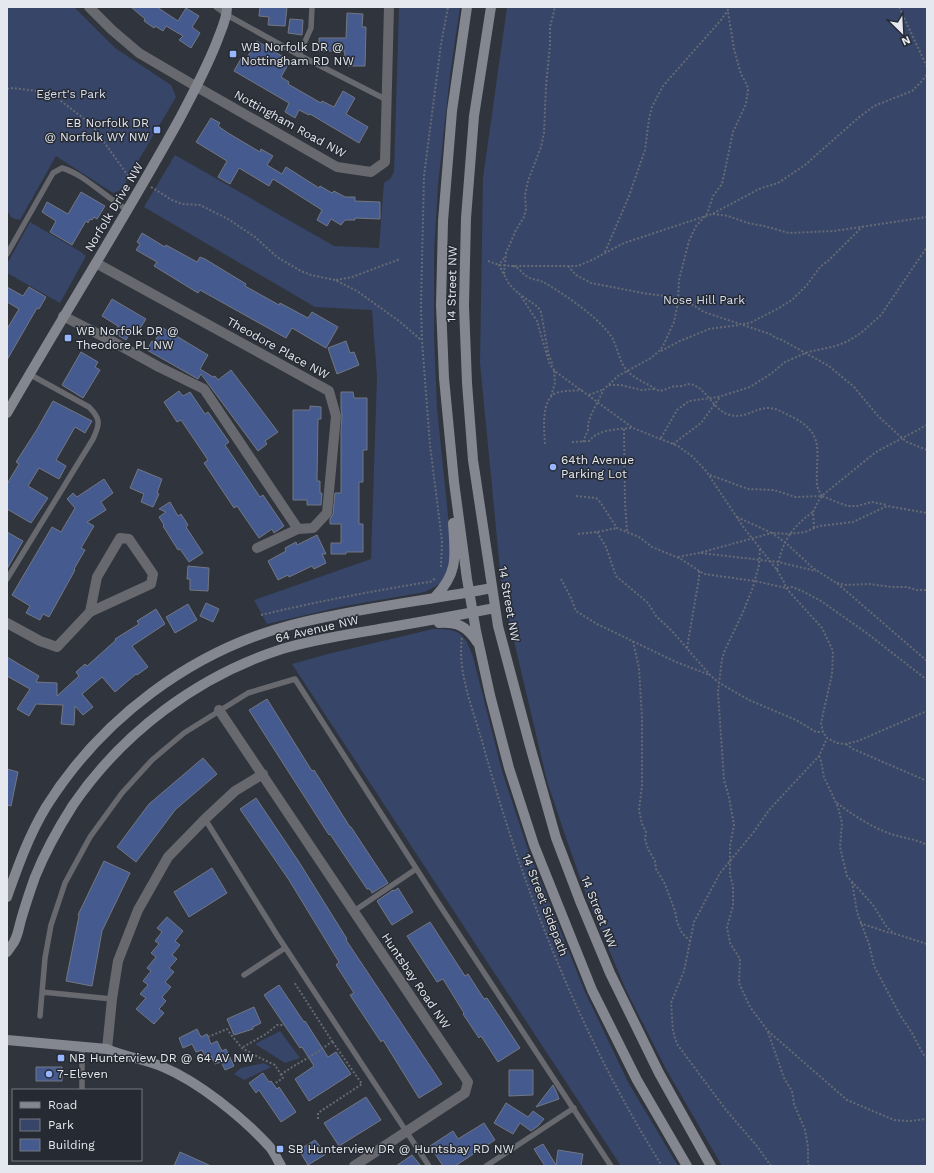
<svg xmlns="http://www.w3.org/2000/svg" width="934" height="1173" font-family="'Work Sans',sans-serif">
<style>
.green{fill:#374569}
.building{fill:#455a8f;stroke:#727782}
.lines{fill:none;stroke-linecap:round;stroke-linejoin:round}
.path{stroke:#666a72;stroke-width:2;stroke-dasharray:2 2;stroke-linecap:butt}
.lane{stroke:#67696e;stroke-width:5.5}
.street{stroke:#67696e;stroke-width:10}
.secondary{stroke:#84878f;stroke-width:10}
.poi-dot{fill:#97b6fd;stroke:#262a33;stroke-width:1.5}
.labels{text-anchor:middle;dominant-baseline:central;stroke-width:3;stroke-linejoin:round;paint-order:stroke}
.poi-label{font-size:12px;fill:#e5e8ee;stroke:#262a33;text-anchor:start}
.park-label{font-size:12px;fill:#d7dfef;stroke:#262a33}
.street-label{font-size:12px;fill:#e5e8ee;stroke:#262a33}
</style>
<rect width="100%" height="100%" fill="#30343d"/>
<path class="green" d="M7 7H74L115 48 171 85 176 97 121 190 113 193 56 156 20 220 12 218 7 211Z
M399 7H460L450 75 438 185 434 252V337L437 408 451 545 448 568 443 582 425 592 340 607 267 624 254 600 371 559 377 377 372 310 315 307 144 207 175 155 334 246 379 248 384 183 391 178 394 171Z
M507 7H927V1166H722L666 1069 626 990 588 900 565 835 547 781 502 590 480 363 483 178Z
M30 222 81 252 86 256 60 303 7 273V264Z
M433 629C460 629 464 632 473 657L502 771 527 847 585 992 628 1082 678 1166H621L292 664 328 654Z
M280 1031 300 1058 285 1063 255 1044Z
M264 1063 271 1067 244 1080 234 1074 241 1068Z"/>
<path class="building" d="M131 7H157L178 21 186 8 199 16 192 27 200 33 191 48 179 40 183 36 166 26 163 31 155 26 154 28 144 21 145 19Z
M260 7H287L285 26 268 25 269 17 259 16Z
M347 13 363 14 362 27H366L365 66H348V57H344L345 51H319V38H346Z
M290 19 303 20 302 35 288 33Z
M257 41 290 61 281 77 289 82 288 84 321 103 322 101 334 107 343 91 355 98 346 114 368 127 359 143 310 114 309 115 299 110 295 118 285 112 289 103 234 71 242 57 246 59Z
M211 118 220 123 218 126 228 133 260 152 261 149 273 156 267 165 282 174 286 167 319 188 320 186 332 193 334 191 345 197H355V201L380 202V219L355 218V220H345L341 225 331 219 327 226 317 220 322 210 273 179 269 186 239 168 230 184 218 177 227 161 196 142Z
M81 192 105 206 97 219 94 217 92 220 90 219 88 223 86 221 72 245 50 232 56 221 42 212 47 202 68 214Z
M142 233 165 247 166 245 197 262 200 257 205 259 246 284 245 286 279 305 280 303 308 318 312 312 338 327 326 348 292 328 286 338 200 290 198 293 154 266 157 262 136 250 140 244 137 242Z
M7 287 23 296 29 287 46 297 39 309 37 308 7 360V329L19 309 7 302Z
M112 299 146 319 135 336 130 333 126 340 114 333 118 326 102 316Z
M163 328 208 355 200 369 213 377 215 376 218 380 231 370 278 432 265 441 267 444 258 451 201 374 198 379 147 350 152 341 154 342Z
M346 341 350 353 354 352 359 365 337 374 328 348Z
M81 352 98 362 95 367 100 370 83 398 62 385Z
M179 391 183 396 190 392 205 414 208 412 229 442 225 445 260 497 263 495 284 526 274 533 272 529 259 538 237 506 234 508 204 463 208 460 181 420 177 422 164 402Z
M341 392H353L354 398H367V450H363V482H359V524H363V552H346V554H331V543H341V524H330V519L333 514 335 493H341V430L342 416 341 409Z
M53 401 92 421 85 433 75 427 56 460 66 466 59 479 39 468 28 486 48 498 31 523 7 509V484L19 464 16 462 36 431Z
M310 406 321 407V419H318L317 481H320V493H322L321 505H307V500H293V410H310Z
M138 469 162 479 157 493 159 494 153 507 141 502 144 494 130 488Z
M104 479 113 493 101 502 106 510 87 522 94 526 81 548 85 550 74 569 75 570 49 617 43 614 40 620 26 613 30 606 12 595 52 527 61 532 75 508 67 499 73 493 77 497Z
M170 502 178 516 181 514 188 525 186 527 203 553 189 562 180 549 178 550 163 526 164 525 159 517 166 512 159 509Z
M7 532 23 541 7 569Z
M317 535 326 554H322L326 563 314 569 312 566 289 577 288 575 278 580 268 561 286 551 285 548 296 542 297 545Z
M188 566 209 568 208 591 190 590V579H187Z
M206 603 219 609 213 622 200 616Z
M188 604 197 620 175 633 166 617Z
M156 609 165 624 132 646 148 667 137 675 136 674 115 692 102 677 82 694 93 707 83 715 75 706 74 725 61 724 63 705 36 704 29 716 17 709 30 689 7 676V657L39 676 36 682 57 683V696L79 676 76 672 85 664 87 666 116 640 115 639 139 624 137 621Z
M267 699 312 771 314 770 350 827H351L388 883 372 893 370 889H367L330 834 329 835 249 710Z
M203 758 217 774 175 810 136 862 117 847 149 804Z
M7 769 18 772 11 806 7 805Z
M256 798 299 862 347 939 346 940 442 1084 419 1098 383 1040 381 1042 350 995 354 993 336 965 339 962 289 880 240 809Z
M104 861 130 873 102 931 92 986 66 981 79 916 78 915Z
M212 868 227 893 189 917 174 892Z
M398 888 413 912 392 925 377 901 393 890 394 891Z
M167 917 183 931 175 941 180 945 172 955 177 959 169 968 174 972 165 982 171 987 162 997 166 1001 159 1009 164 1013 154 1024 136 1009 146 998 140 994 148 985 143 981 151 971 147 968 156 957 151 953 159 944 155 941 162 932 157 928Z
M430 922 465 976 468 974 484 999 487 998 520 1048 498 1062 481 1036 479 1038 463 1014 464 1013 443 979 437 982 407 936Z
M279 985 304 1022 305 1021 328 1057 336 1052 351 1074 309 1101 295 1079 314 1066 302 1047 300 1048 264 995Z
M254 1007 261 1023 253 1027V1029L234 1035 227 1019Z
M197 1029 201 1037 207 1034 211 1044 217 1041 222 1051 226 1049 234 1066 225 1070 221 1062 215 1064 211 1056 206 1058 202 1050 196 1052 192 1044 183 1048 179 1038Z
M36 1067H62V1081H36Z
M509 1070H533V1095L509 1096Z
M263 1073 269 1082 271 1081 277 1089 279 1087 296 1112 281 1122 259 1090 256 1093 249 1083Z
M553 1085 556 1091 559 1099 536 1107Z
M366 1097 381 1120 339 1146 324 1123Z
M506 1103 528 1117 533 1111 544 1119 538 1126 531 1131 520 1123 513 1134 494 1123Z
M484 1123 495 1140 455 1166H443L430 1146 453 1131 458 1139Z
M315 1140 326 1154 308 1165 299 1150Z
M543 1144 556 1165 558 1150 583 1154 581 1166H545L534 1149Z
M180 1152 211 1166H174Z
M412 1155 421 1166H396Z"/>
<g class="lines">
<path class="path" d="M899 7 927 67
M7 89 13 88 36 91 57 98 91 124 129 177 134 176 136 177
M151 187 172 200 182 204 200 205 228 219 255 237 277 257 301 271 311 275 335 280 357 291 399 321 421 340
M713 214 728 216 748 223 764 226 789 233 834 231 927 217
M605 252 629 196 645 150 649 119 652 107 663 86 721 20 730 7
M504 258 499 265 509 284 518 293
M488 261 499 265 511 266H578L592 260 624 243 712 214 759 189 778 183 805 165 858 118 874 106 912 91 922 81 927 74
M513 266C520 268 522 274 528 277 533 280 540 280 545 283 568 297 591 312 608 332 616 341 617 352 622 363 627 374 639 380 649 385 653 387 656 390 660 391 665 390 670 387 675 386 677 386 679 387 681 386 684 386 686 384 690 384 707 387 713 411 730 415 745 419 755 408 768 408 776 408 782 412 788 415 828 433 815 452 817 486L820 493 822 496
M568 266 576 275 591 283 648 294 672 297 693 305 704 312 770 334 776 338 782 340 829 366 854 387 878 416 902 438 907 442 927 450
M504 274 506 253 516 230 524 217 526 209 525 195 528 181 541 147 544 133 546 86 550 45V27L555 7
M336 280 352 277 400 259
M519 293 537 321 548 359 550 365 556 372 633 428 678 446 693 457 706 471 744 528 777 570 784 582 786 588 822 628 833 651 832 674 821 723 823 732 827 738 837 743 846 744 858 741 927 711
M522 296 538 307 541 312 548 352 553 366
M743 324 750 323 779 308 792 300 807 285 820 267 829 260 862 227
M661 351 680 341 709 329 739 325
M609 385H621L641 390 655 389
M589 395 602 390
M551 396 555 383 554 370
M624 429 625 503 627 531
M661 438 677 410 689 401 718 397 750 387 772 373 785 362 808 352 836 346 848 341 861 333 881 315 927 247
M572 442 589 441C599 429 618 429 632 428
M583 442 588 430V424L591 415 604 389 618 376 651 358 659 351 663 346 674 322 678 302 679 280 689 241 696 226 707 214 713 196 722 184 733 132 746 104 748 90 747 85 741 74 734 49 728 12
M545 444C544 430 541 399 556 393 565 390 573 391 582 390
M673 444 701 423 720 397
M710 475 748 489 774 490 795 497 822 496 847 506H857L872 502 887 505
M576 496 596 498 600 502 617 528 639 537 652 547 681 559 704 574 755 581 786 588 792 587 802 591 821 601 868 634 927 680
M737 517 772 533 789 534 805 532 819 526 853 522 887 506 927 513
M814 528 813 512 819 500 824 494 876 452 927 425
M597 532 606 547 616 576 648 603 656 616 672 631 710 675 718 682 749 700 796 720 816 732H823
M578 534 597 532 617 528
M760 549 759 565 753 587 743 612 725 650 722 659 718 692 724 780 729 797 734 825 730 846V875L733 886V906L727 927 730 943 740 959 739 983 750 1007 768 1031 847 1100 894 1120 909 1121 927 1119
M701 553 778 562 816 571
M678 557 699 553 772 533 786 543 813 568 838 584 927 661
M441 567 442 541 430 445 422 341 421 305 424 176 441 44 448 7
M777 570C781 544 791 527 813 512
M561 579 571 598 576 611 597 624 676 662 710 675
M837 583 845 585 869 584 893 587H907L917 590H927
M261 615C315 602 368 592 422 583L430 582 436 578
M462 638C457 671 473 710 482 741 523 890 580 1035 662 1166
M633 641 639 668 642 718V786L639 810 642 824 646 832 645 839 648 849 655 861 656 869 665 884 675 911 677 922 682 933 690 941
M687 648 699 578V571
M846 744 853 749 927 781
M819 756 821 761 824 777 838 807 842 823 840 847 847 876 873 905 886 926 893 933 927 944
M837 803C853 815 871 827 891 834 903 838 916 839 927 845
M852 882 857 912 869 944 874 966 900 1015 912 1033 923 1054 927 1058
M860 923 887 932 893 933
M768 1032 784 1078 792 1091 794 1104 805 1130 808 1147V1162L809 1166
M208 1037 227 1029 232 1036 242 1048 260 1058 275 1065 283 1078 274 1084
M243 1047 266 1034 277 1025H285
M281 1075C297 1062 317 1055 332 1041L294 982
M318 1119V1113L362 1084 332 1041
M771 1166 757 1146 726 1110 677 1044 673 1031 671 1003 684 971 694 922 720 873 753 833 769 810 819 756 827 738"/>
<path class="lane" d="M216 7 227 15 299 55 387 100
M299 55 311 28 312 7
M7 254 53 173 62 168C84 174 106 198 128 210
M7 579 93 439C100 424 101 419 89 407L29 374
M205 819 277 935 429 1166
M354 911 416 869
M244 975 285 948
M42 992 112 999
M40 1016 45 958 51 925 65 883 90 837 122 793 152 760 184 733 248 693 295 679 437 901 611 1166
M82 1090V1048
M486 1166 574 1108"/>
<path class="street" d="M89 7 112 30 139 53 197 87 337 167 371 172 385 162 389 7
M96 263 329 391 336 416 327 513 313 528 298 529 257 548
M63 316 110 340 159 367 204 389 298 529
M7 623 40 641 57 647 90 612 151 584 153 574 129 539 120 538 97 577 90 612
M219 710 468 1082 465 1093 354 1166
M107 1049 112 999 118 961 138 910 168 857 205 819 235 791 263 774"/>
<path class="secondary" d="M467 7 452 111 443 221 441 305 444 378 454 482 467 579 476 631 490 695 509 768 534 845 592 990 637 1080 687 1166
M491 7 474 116 466 218 464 306 467 383 473 460 498 626 530 746 556 838 580 901 610 973 659 1073 703 1152 711 1166
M7 413C64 314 125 218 180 118 194 91 209 64 219 36 223 26 227 17 227 7
M435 597C459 572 455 556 453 523
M439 623C457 622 467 626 477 642
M7 897C18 866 29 835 46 807 101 719 191 651 291 625 357 608 425 601 492 588
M7 952C9 949 12 945 14 942 18 935 19 927 21 920 25 906 30 891 35 877 45 852 59 827 73 805 123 732 198 676 282 649 312 640 343 635 374 630 414 623 455 616 495 608
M7 1040 107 1049C125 1057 145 1059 163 1067 199 1082 242 1117 268 1145 274 1151 277 1159 281 1166"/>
</g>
<g class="poi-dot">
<rect x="229" y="50" width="8" height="8" rx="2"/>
<rect x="153" y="126" width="8" height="8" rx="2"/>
<rect x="64" y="334" width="8" height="8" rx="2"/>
<circle cx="553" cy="467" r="4"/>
<rect x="57" y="1054" width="8" height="8" rx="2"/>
<circle cx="49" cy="1074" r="4"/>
<rect x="276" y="1145" width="8" height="8" rx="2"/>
</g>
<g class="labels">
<g class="poi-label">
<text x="241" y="47">WB Norfolk DR @<tspan x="241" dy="14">Nottingham RD NW</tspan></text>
<text x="149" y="123" text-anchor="end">EB Norfolk DR<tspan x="149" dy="14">@ Norfolk WY NW</tspan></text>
<text x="76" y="331">WB Norfolk DR @<tspan x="76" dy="14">Theodore PL NW</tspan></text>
<text x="561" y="460">64th Avenue<tspan x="561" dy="14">Parking Lot</tspan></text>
<text x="69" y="1058">NB Hunterview DR @ 64 AV NW</text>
<text x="57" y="1074">7-Eleven</text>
<text x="288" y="1149">SB Hunterview DR @ Huntsbay RD NW</text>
</g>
<g class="park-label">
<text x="71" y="94">Egert's Park</text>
<text x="704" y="300">Nose Hill Park</text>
</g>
<g class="street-label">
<text transform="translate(290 124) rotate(29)">Nottingham Road NW</text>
<text transform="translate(114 207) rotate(-59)">Norfolk Drive NW</text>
<text transform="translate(452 284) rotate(-89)">14 Street NW</text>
<text transform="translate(278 348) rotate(29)">Theodore Place NW</text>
<text transform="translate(509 604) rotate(80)">14 Street NW</text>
<text transform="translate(317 629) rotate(-13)">64 Avenue NW</text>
<text transform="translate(545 905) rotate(69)">14 Street Sidepath</text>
<text transform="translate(599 912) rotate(68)">14 Street NW</text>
<text transform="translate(416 981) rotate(56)">Huntsbay Road NW</text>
</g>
</g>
<rect width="934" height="1173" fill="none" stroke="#e5e8ee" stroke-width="16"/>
<rect x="12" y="1089" width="130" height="72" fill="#262a33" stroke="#72767e"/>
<rect x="20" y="1102" width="20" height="6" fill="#84878f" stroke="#72767e"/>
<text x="48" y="1109" font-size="12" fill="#e5e8ee">Road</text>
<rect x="20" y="1119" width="20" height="12" fill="#374569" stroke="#72767e"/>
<text x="48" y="1129" font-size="12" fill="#e5e8ee">Park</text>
<rect x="20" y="1139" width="20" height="12" fill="#455a8f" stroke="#72767e"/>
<text x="48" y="1149" font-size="12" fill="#e5e8ee">Building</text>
<g transform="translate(902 32) rotate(156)" stroke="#262a33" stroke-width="3" paint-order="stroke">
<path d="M0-3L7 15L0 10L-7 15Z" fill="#e5e8ee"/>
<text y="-6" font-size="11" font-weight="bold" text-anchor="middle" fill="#e5e8ee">N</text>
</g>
</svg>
